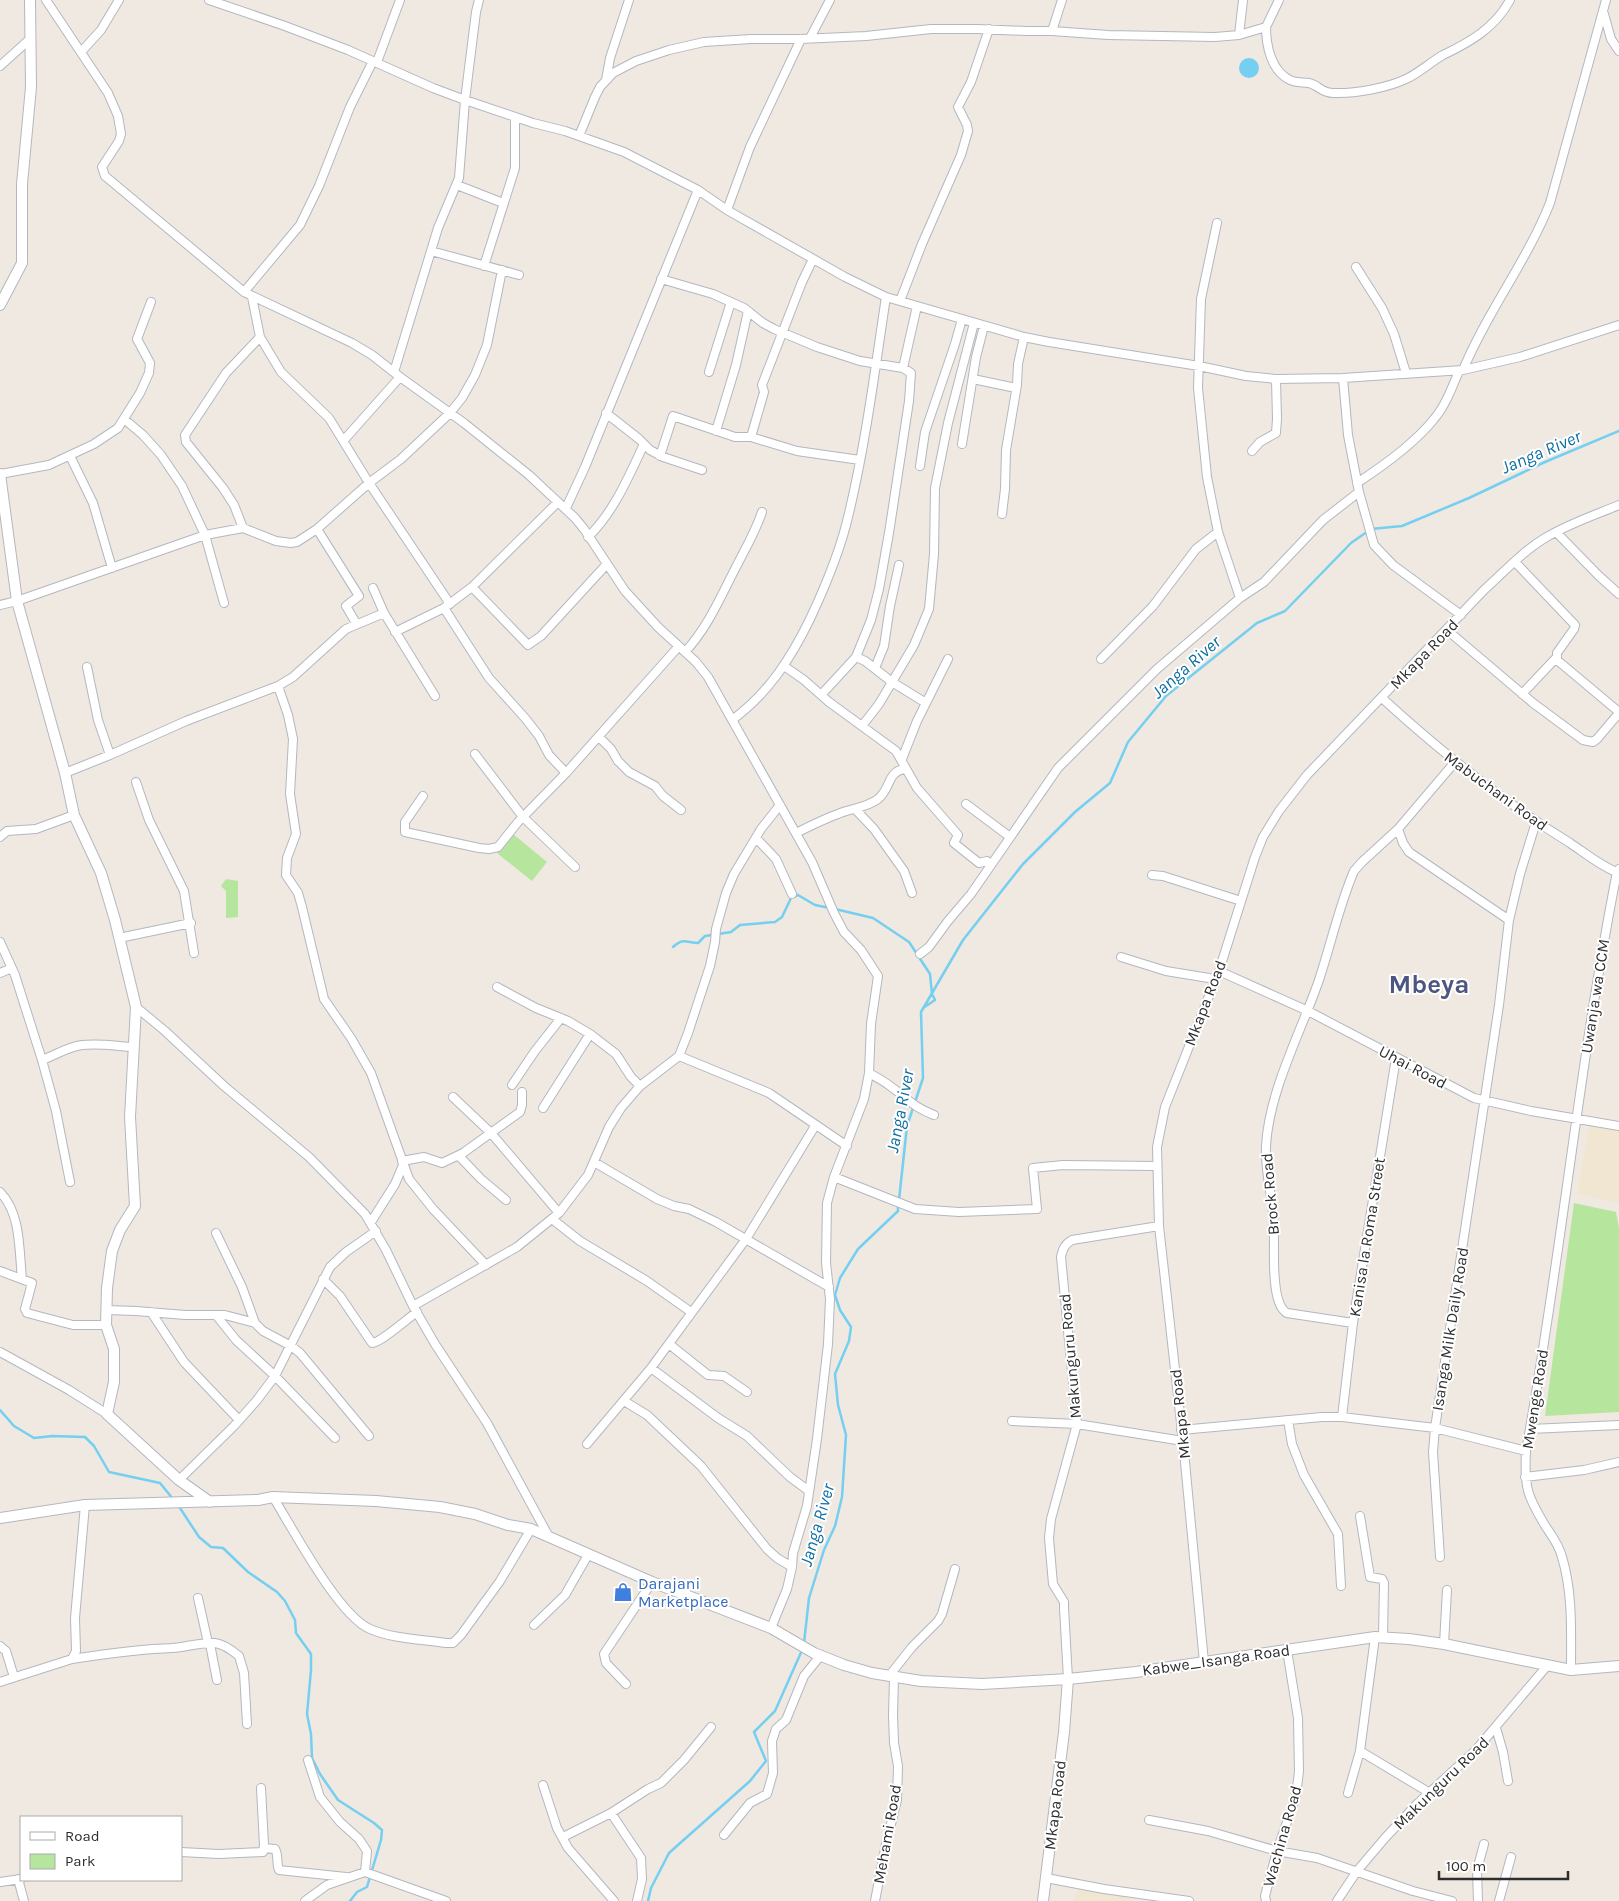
<svg xmlns="http://www.w3.org/2000/svg" width="1619" height="1901" font-family="Karla,sans-serif">
<style>
.education{fill:#f0e6d1}
.green{fill:#b6e59e}
.water{fill:#75cff0}
.lines{fill:none;stroke-linecap:round;stroke-linejoin:round}
.stream{stroke:#75cff0;stroke-width:2.5}
.minor-casing{stroke:#b4b7c1;stroke-width:10}
.tertiary-casing{stroke:#b4b7c1;stroke-width:12}
.minor{stroke:#fff;stroke-width:8}
.tertiary{stroke:#fff;stroke-width:10}
.labels{text-anchor:middle;dominant-baseline:central;stroke-width:4;stroke-linejoin:round;paint-order:stroke}
.street-label{font-size:16px;fill:#2e2e2e;stroke:#fff}
.shop-label{font-size:16px;fill:#366cbe;stroke:#fff;text-anchor:start}
.water-label{font-size:18px;font-style:italic;fill:#0d6fa3;stroke:#fff}
.town-label{font-size:26px;font-weight:bold;fill:#4d5680;stroke:#fff}
</style>
<rect width="100%" height="100%" fill="#efe9e1"/>
<path class="education" d="M1590 1122 1619 1128V1203L1577 1194Z
M1082 1880 1135 1901H1073Z"/>
<path class="green" d="M513 834 547 862 532 881 497 853Z
M226 879 238 881V917L226 918V891L221 886Z
M1574 1203 1616 1212 1619 1228V1412L1545 1416Z"/>
<path class="water" d="M1239 68a10 10 0 1 1 20 0a10 10 0 1 1-20 0Z"/>
<g class="lines">
<path class="stream" d="M835 909 873 918 909 942 930 974 932 994 935 1000 923 1008
M673 947C683 938 685 942 698 943L705 936 731 932 740 925 775 922 782 917 791 898 798 895 815 905 830 908
M899 1200 907 1126 923 1078 921 1012 963 940 1023 864 1075 812 1110 783 1128 742 1166 696 1257 623 1285 611 1351 543 1371 529 1402 526 1469 498 1545 462 1619 431
M0 1410 14 1426 34 1438 52 1436 85 1437 94 1446 109 1472 160 1483 173 1499
M178 1505 199 1537 211 1547 223 1548 248 1572 277 1592 285 1601 295 1620 296 1633 311 1654V1670L307 1714 311 1734 312 1758 320 1774 338 1800 374 1823 382 1830 381 1840 367 1887 357 1892 350 1901
M804 1643 809 1598 824 1550 835 1526 842 1497 846 1435 838 1405 835 1374 849 1341 851 1327 840 1310 835 1295 840 1278 858 1249 898 1211V1205
M648 1901 651 1888 669 1853 750 1781 766 1761 754 1732 775 1711 803 1648"/>
<g class="minor-casing">
<path id="minor" d="M46 0 108 93 118 116 121 134 119 141 102 167 105 176 244 292 352 343 372 355 400 377 464 423 529 475 575 518 584 529 625 591 658 627 696 662 708 677 812 862 834 913 844 932 861 950 878 976 871 1024 869 1073 864 1099 834 1177 827 1203 826 1263 830 1299 828 1344 817 1439 807 1506 793 1553 792 1567 787 1589 771 1628
M209 0 285 26 348 50 433 88 465 100 533 123 565 131 624 152 698 190 727 210 845 277 886 297 1024 337 1049 342 1199 366 1246 376 1276 379 1343 378 1463 370 1520 357 1619 325
M1604 14 1611 39 1619 51
M1266 27C1266 45 1271 71 1290 80 1296 83 1302 82 1309 83 1318 85 1322 93 1333 93 1354 94 1388 88 1408 78 1420 72 1431 62 1443 55 1470 42 1495 28 1510 0
M1052 31 1062 0
M1239 35 1243 0
M810 38 830 0
M81 52 101 30 119 0
M377 62 400 0
M0 66 31 38
M606 80 610 58 629 0
M579 136 595 97 600 87 613 73 636 61 669 50 704 42 751 39H801L866 36 931 29H977L1026 31H1052L1108 35 1215 37 1239 35 1266 27 1279 0
M457 185 503 203
M727 210 750 147 801 39
M1217 223 1201 299 1198 388 1207 477 1218 532 1240 598
M431 251 519 275
M484 266 515 168V117
M1356 267 1382 308 1394 334 1406 373
M661 279 713 294 744 308 763 323 774 329 817 347 860 361 903 368 911 373 909 401 889 533 879 589 871 620 856 657 821 695
M244 292 300 225 319 186 350 107 373 61
M252 297 260 337 281 372 329 418 369 483 450 604
M900 301 922 244 961 155 968 131 967 125 958 107 971 82 989 29
M903 368 917 306
M1463 370C1487 312 1527 261 1550 203L1606 0
M394 372 438 228 459 178 465 100 476 12 479 0
M709 372 731 302
M1343 378 1348 435 1359 492 1374 545 1393 565 1461 615
M973 379 1016 388
M606 413 639 439 650 450 663 457 702 470
M124 419 143 435 161 455 182 486 205 535 224 603
M716 431 736 365 748 311
M751 437 764 392 762 385 802 282 813 259
M344 440 400 377
M962 444 976 357 984 326
M1252 451 1260 442 1276 433 1277 419 1276 379
M70 456 93 503 112 568
M660 456 673 416 735 437H751L797 451 860 460
M920 466 925 432 955 344 962 319
M0 474 49 465 94 444 118 428 140 393 149 373 150 363 137 339 151 302
M1357 483C1383 466 1415 443 1434 419 1446 405 1452 387 1459 371
M566 508 585 467 698 190
M1002 514 1005 489 1006 450 1017 385 1018 364 1024 337
M243 528 234 505 223 488 186 442 185 435 226 373 260 337
M317 529 359 596 346 606 356 623
M1556 532 1599 576 1619 594
M588 537C614 512 629 476 644 444
M1515 562 1575 625 1574 629 1557 653V660L1619 712
M472 587 528 645 541 636 606 565
M373 588 384 613 435 696
M0 605 17 601 205 535 243 528 276 541 291 543 297 542 317 529 369 483 401 459 450 413 462 398 475 375 487 345 502 270
M444 608 489 678 525 718 539 736 549 755 566 773
M1447 630 1533 703 1583 740 1593 742 1597 739 1619 713
M395 632 444 608 472 587 558 502
M685 652C708 627 720 598 735 569 745 549 755 533 762 512
M856 657 865 661 892 682 926 703
M1101 659 1153 606 1196 549 1218 532
M784 666 804 680 829 702 896 751 917 788 958 835 954 843 979 863 987 861 990 864
M87 667 98 720 110 755
M875 668 884 646 890 606 899 565
M278 686 288 715 293 739 290 794 296 834 287 858 286 875 298 893 302 907 324 999 351 1038 371 1073 409 1179 433 1209 486 1265
M1522 694 1556 658
M1382 698C1441 752 1502 801 1570 843 1585 853 1602 867 1619 873
M732 720C768 694 791 658 810 619 826 585 841 549 849 513 866 442 875 369 886 297
M862 726 879 704 914 645 929 609 934 554 935 488 948 423 974 323
M599 737 611 749 618 761 629 772 655 786 663 796 681 810
M475 754 523 817 575 867
M902 759 917 721 948 659
M65 773 110 755 186 721 278 686 293 677 346 629 384 613
M136 782 149 820 184 891 194 953
M423 796 405 822V832L479 848 489 849 498 847 518 822 566 773 679 646
M966 804 1010 837
M855 809 874 829 904 871 912 893
M1398 829 1403 843 1409 852 1509 920
M796 833C810 826 824 819 838 814 852 808 866 808 878 799 891 789 887 771 905 769
M0 837 7 831 36 829 74 815
M756 838 776 859 792 894
M1152 875 1163 876 1241 901
M119 938 191 923
M0 942 15 975 42 1060 56 1111 70 1182
M920 954 929 947 948 921 971 894 1058 768 1157 669 1240 598 1264 582 1323 520 1359 492
M1121 957 1166 971 1215 979
M1219 971 1308 1011 1474 1098 1531 1111 1619 1126
M0 973 12 968
M497 987 536 1008 568 1021 590 1034 616 1054 631 1077 640 1086
M136 1007 165 1031 224 1086 309 1157 365 1214 386 1250 413 1306 435 1344 487 1423 549 1537
M679 1056 769 1093 847 1146
M42 1060C56 1055 67 1047 82 1045 98 1043 117 1046 133 1047
M869 1073C876 1077 884 1081 890 1086 907 1098 913 1107 934 1115
M512 1085 535 1051 561 1018
M453 1097 491 1133 559 1213
M543 1108 590 1034
M459 1156 481 1179 506 1200
M402 1161 424 1157 442 1163 463 1153 520 1112 522 1105V1092
M594 1162 657 1199 674 1206 689 1209 716 1222 829 1287
M834 1177 915 1209 959 1212 1037 1209 1033 1168 1063 1165 1157 1166
M0 1192C21 1213 19 1250 22 1279
M552 1219 580 1241 647 1281 691 1312
M371 1222 395 1184 403 1165
M216 1233 242 1287 255 1323 263 1331 291 1346 300 1353 369 1436
M0 1271 32 1283 25 1309 27 1313 73 1325H106
M323 1279 340 1296 372 1343C380 1343 408 1318 417 1312
M413 1306 517 1247 559 1213 588 1175 609 1127 621 1108 640 1086 679 1056 688 1033 710 966 715 942 716 929 726 893 734 874 761 829 780 805
M107 1310 136 1311 185 1315H225L255 1323
M151 1312 184 1362 239 1420
M216 1315 236 1340 275 1376 335 1438
M1353 1323 1287 1313C1272 1305 1274 1260 1274 1245 1274 1231 1274 1217 1272 1203 1269 1184 1265 1166 1266 1146 1269 1091 1301 1032 1319 980 1331 944 1339 906 1354 871L1362 862 1398 829 1455 762
M669 1344 708 1375 724 1376 747 1392
M0 1352 69 1390 107 1414
M651 1368 718 1418 747 1436 790 1477 809 1491
M624 1401 647 1415 701 1466 767 1549 777 1558 792 1567
M1342 1417 1353 1323 1396 1058
M1288 1420 1292 1444 1304 1475 1338 1534 1341 1586
M1012 1421 1077 1424 1183 1441
M1530 1429 1619 1425
M1181 1430 1322 1417H1342L1435 1428 1526 1451
M587 1444 651 1368 746 1239 815 1126
M1525 1477 1584 1470 1619 1462
M179 1480 234 1426 257 1400 275 1376 330 1267 346 1252 376 1231
M273 1497C293 1529 338 1615 370 1629 393 1639 421 1639 446 1643H453L461 1635 500 1581 531 1529
M1360 1516 1370 1577 1382 1579 1384 1583 1383 1637
M1440 1557 1433 1452 1435 1428 1499 1005 1509 920 1520 874 1536 822
M198 1598 208 1643
M534 1625 565 1595 588 1555
M210 1644 217 1680
M1444 1644 1447 1590
M0 1646 6 1651 14 1677
M72 1659C105 1654 139 1649 172 1648 187 1647 200 1642 215 1643 223 1644 233 1651 239 1656L244 1673 247 1724
M1204 1662 1183 1441 1159 1226 1157 1147 1165 1107 1219 971 1255 857 1263 837 1279 811 1307 775 1484 590C1504 572 1523 551 1545 538 1568 524 1595 515 1619 505
M1571 1670C1571 1633 1573 1593 1562 1557 1559 1545 1552 1536 1546 1527 1527 1496 1524 1487 1526 1451 1561 1259 1579 1064 1617 872L1619 869
M889 1676 912 1647 938 1621 942 1614 955 1569
M1068 1679 1064 1608V1602L1053 1584 1049 1538 1051 1519 1077 1424 1061 1257C1063 1248 1065 1244 1072 1240L1159 1226
M0 1682 72 1659 76 1651 75 1618 85 1505
M626 1684 606 1663 604 1654 652 1582
M1496 1728 1503 1752 1508 1781
M1360 1751 1430 1793
M308 1760 320 1797 340 1822 359 1839 367 1851 365 1872
M543 1785 557 1828 568 1848 614 1901
M1348 1793 1360 1751 1375 1637
M611 1813 641 1858 642 1879 637 1901
M1149 1820 1208 1831 1277 1851 1317 1858 1413 1891 1452 1901
M724 1835 750 1803 767 1794 773 1773 772 1741 776 1729 786 1720 804 1676 821 1655
M563 1837 611 1813 648 1789 661 1783 684 1760 711 1727
M264 1848 275 1849C279 1856 276 1863 279 1870L346 1877
M181 1852 219 1854 263 1852 264 1845 261 1788
M1046 1878 1104 1889 1189 1901
M18 1879 24 1901
M0 1882 21 1879
M305 1901 327 1885 365 1872 446 1901
M875 1901 886 1844 897 1800 898 1766 894 1743 893 1716 894 1677
M1266 1901 1265 1896 1277 1851 1296 1796 1299 1771 1298 1718 1287 1650
M1337 1901 1357 1871 1385 1838 1417 1804 1475 1751 1547 1666
M1478 1901 1477 1870 1484 1844
M1499 1901 1511 1857"/>
</g>
<g class="tertiary-casing">
<path id="tertiary" d="M0 305 22 263V184L31 87 30 0
M0 474 17 601 65 773 74 815 101 873 115 920 136 1007 130 1117 135 1206 120 1230 112 1251 107 1288 106 1325 114 1349V1382L107 1414 179 1480 210 1502
M0 1518 85 1505 258 1500 273 1497 376 1501 440 1507 475 1514 508 1525 531 1529 652 1582 771 1628 814 1653 844 1665 872 1673 921 1681 982 1684 1068 1679 1136 1672 1375 1637 1409 1639 1444 1644 1571 1670 1619 1666
M1043 1901 1064 1732 1068 1679"/>
</g>
<use href="#minor" class="minor"/>
<use href="#tertiary" class="tertiary"/>
</g>
<defs>
<g id="shop-bare" transform="scale(1.5)"><path d="M-5-2.5h2.3a2.7 3.5 0 0 1 5.4 0H5L5.5 6h-11ZM-1.5-2.5h3a1.5 2.3 0 0 0-3 0Z" fill="#3f7fe0" stroke="#fff" stroke-width="2.5" paint-order="stroke"/></g>
</defs>
<g fill-rule="evenodd">
<use href="#shop-bare" x="623" y="1592"/>
</g>
<g class="labels">
<g class="street-label">
<text transform="translate(1424 654) rotate(-46)">Mkapa Road</text>
<text transform="translate(1496 791) rotate(36)">Mabuchani Road</text>
<text transform="translate(1595 996) rotate(-81)">Uwanja wa CCM</text>
<text transform="translate(1205 1003) rotate(-69)">Mkapa Road</text>
<text transform="translate(1413 1067) rotate(28)">Uhai Road</text>
<text transform="translate(1270 1194) rotate(-95)">Brock Road</text>
<text transform="translate(1367 1237) rotate(-81)">Kanisa la Roma Street</text>
<text transform="translate(1450 1329) rotate(-81)">Isanga Milk Daily Road</text>
<text transform="translate(1070 1356) rotate(-95)">Makunguru Road</text>
<text transform="translate(1535 1399) rotate(-81)">Mwenge Road</text>
<text transform="translate(1180 1414) rotate(-96)">Mkapa Road</text>
<text transform="translate(1216 1660) rotate(-8)">Kabwe_Isanga Road</text>
<text transform="translate(1441 1783) rotate(-44)">Makunguru Road</text>
<text transform="translate(1055 1805) rotate(-83)">Mkapa Road</text>
<text transform="translate(887 1834) rotate(-80)">Mehami Road</text>
<text transform="translate(1282 1836) rotate(-74)">Wachina Road</text>
</g>
<g class="shop-label">
<text x="638" y="1583">Darajani<tspan x="638" dy="18">Marketplace</tspan></text>
</g>
<g class="water-label">
<text transform="translate(1541 452) rotate(-23)">Janga River</text>
<text transform="translate(1186 667) rotate(-41)">Janga River</text>
<text transform="translate(900 1111) rotate(-79)">Janga River</text>
<text transform="translate(817 1525) rotate(-74)">Janga River</text>
</g>
<g class="town-label">
<text x="1429" y="984">Mbeya</text>
</g>
</g>
<rect x="20" y="1816" width="162" height="65" fill="#ffffff" stroke="#ababab"/>
<rect x="30" y="1832" width="25" height="8" fill="#ffffff" stroke="#ababab"/>
<text x="65" y="1841" font-size="15" fill="#2e2e2e">Road</text>
<rect x="30" y="1854" width="25" height="15" fill="#b6e59e" stroke="#ababab"/>
<text x="65" y="1866" font-size="15" fill="#2e2e2e">Park</text>
<path d="M1439 1871v8h129v-8" fill="none" stroke="#2e2e2e" stroke-width="2.5"/>
<text x="1446" y="1871" font-size="15" fill="#2e2e2e" stroke="#ffffff" stroke-width="4" paint-order="stroke">100 m</text>
</svg>
